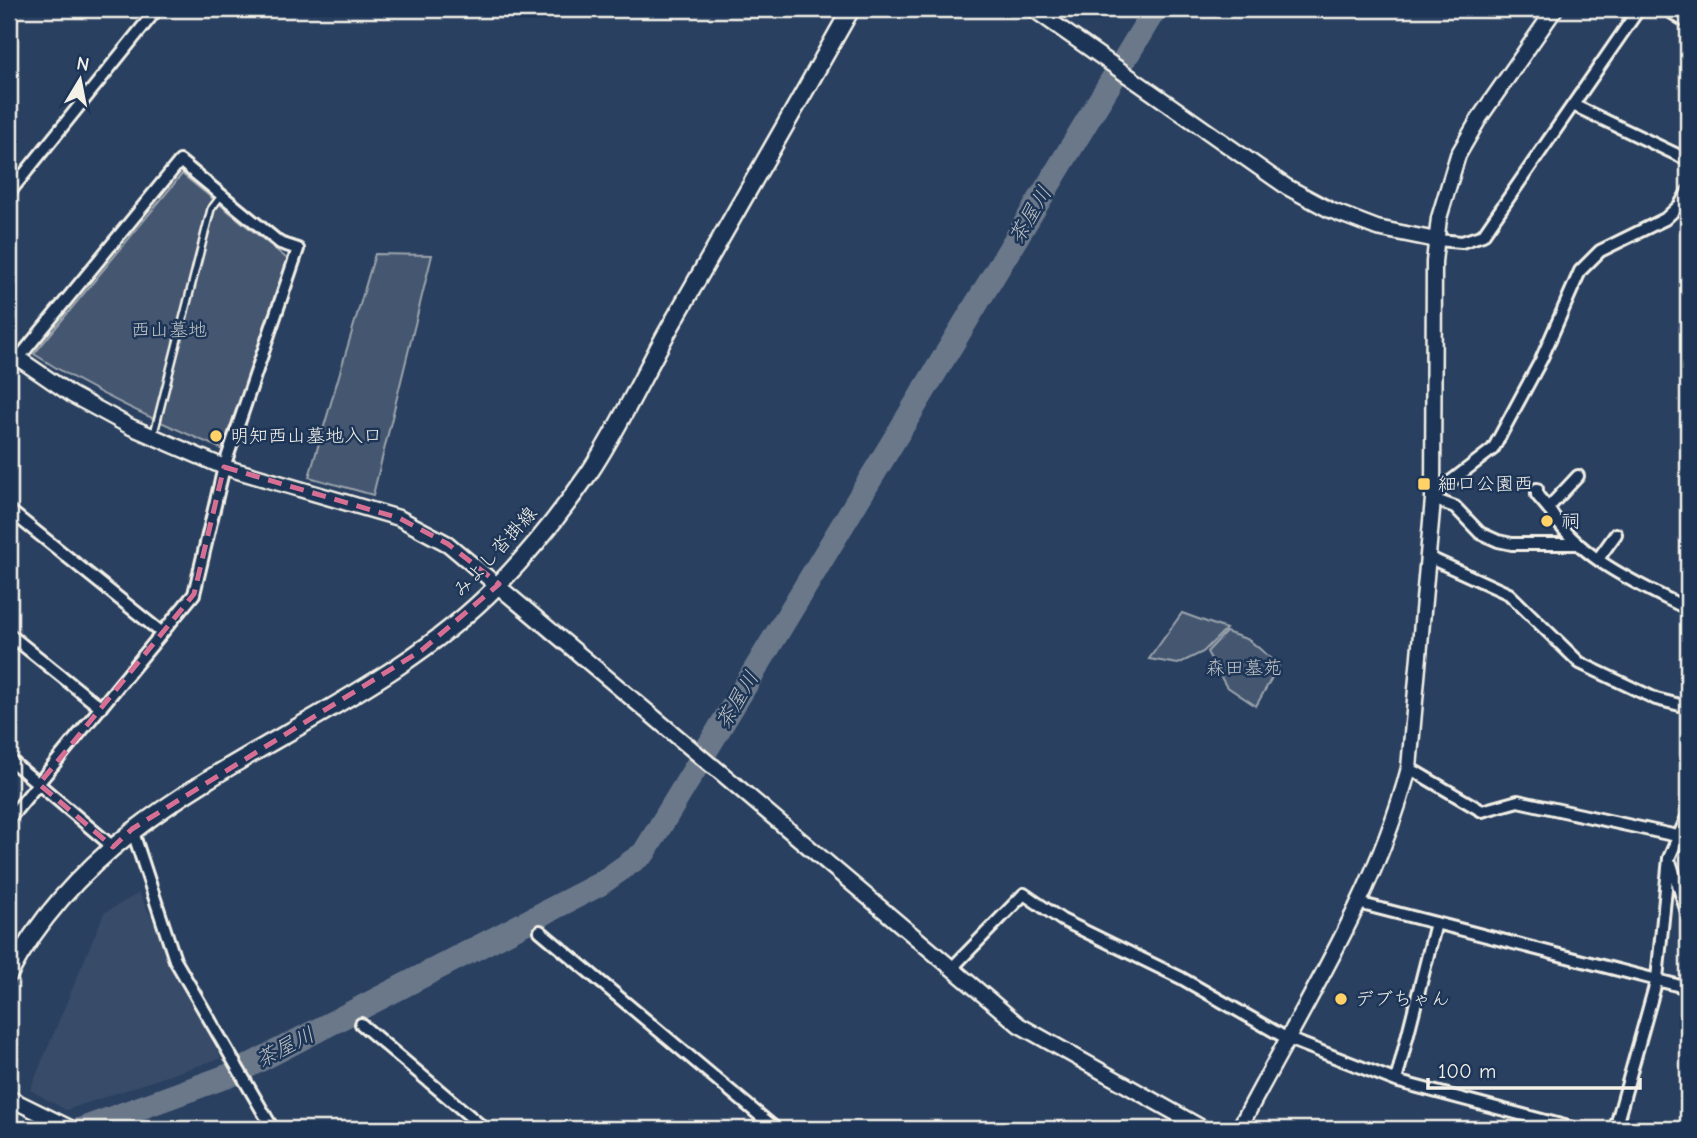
<svg xmlns="http://www.w3.org/2000/svg" width="1697" height="1138" font-family="'Comic Neue','Klee One',sans-serif">
<style>
.built{fill:#374c69}
.green{fill:#445771;stroke:#9ca4ac;stroke-width:2}
.lines{fill:none;stroke-linecap:round;stroke-linejoin:round}
.river{stroke:#6a788a;stroke-width:24}
.service-casing{stroke:#f4f1e8;stroke-width:10}
.minor-casing{stroke:#f4f1e8;stroke-width:16}
.tertiary-casing{stroke:#f4f1e8;stroke-width:19}
.secondary-casing{stroke:#f4f1e8;stroke-width:21}
.service{stroke:#1d3557;stroke-width:5}
.minor{stroke:#1d3557;stroke-width:10}
.tertiary{stroke:#1d3557;stroke-width:14}
.secondary{stroke:#1d3557;stroke-width:16}
.marked{fill:none;stroke:#d66f93;stroke-width:5;stroke-dasharray:14 9;stroke-linejoin:round}
.poi-dot{fill:#ffd166;stroke:#1d3557;stroke-width:2.5}
.labels{text-anchor:middle;dominant-baseline:central;stroke-width:5;stroke-linejoin:round;paint-order:stroke}
.park-label{font-size:19px;fill:#bfc3c4;stroke:#1d3557}
.poi-label{font-size:19px;fill:#f4f1e8;stroke:#1d3557;text-anchor:start}
.street-label{font-size:19px;fill:#f4f1e8;stroke:#1d3557}
.water-label{font-size:21px;font-style:italic;fill:#bdc1c2;stroke:#1d3557}
</style>
<rect width="100%" height="100%" fill="#2a4060"/>
<filter id="ink" filterUnits="userSpaceOnUse"><feTurbulence type="fractalNoise" baseFrequency=".0143" numOctaves="2"/><feDisplacementMap in="SourceGraphic" scale="14" xChannelSelector="R" yChannelSelector="G"/><feConvolveMatrix kernelMatrix="1 2 1 2 8 2 1 2 1" color-interpolation-filters="sRGB"/></filter>
<g filter="url(#ink)">
<path class="built" d="M139 893 221 1058 66 1110 30 1090 104 913Z"/>
<path class="green" d="M182 174 290 261 222 449C157 421 94 393 34 354Z
M375 254 432 255 373 495 309 477Z
M1182 613 1226 629 1203 652 1178 664 1149 659Z
M1226 632 1249 640 1279 665 1256 706 1226 686 1207 652Z"/>
<g class="lines">
<path class="river" d="M82 1129 233 1074 600 884 644 853 1155 9"/>
<g class="service-casing">
<path id="service" d="M154 433 211 209 221 196"/>
</g>
<g class="minor-casing">
<path id="minor" d="M1666 9 1688 23
M1573 105 1688 160
M9 193 157 9
M1436 240 1462 242 1483 235 1639 9
M1578 476 1548 508C1579 559 1636 583 1688 609
M1537 489V495L1548 508
M9 510 162 633
M1576 544H1512L1498 541 1480 533 1455 507 1433 499 1446 485 1493 449 1541 360 1580 271 1600 251 1665 219 1680 205 1688 191
M1430 558 1509 594 1580 663 1656 699 1688 707
M1598 559 1616 534
M9 634 101 708
M9 759 113 847
M1409 768 1482 811 1518 801 1677 836
M9 819 194 594 224 467 298 249 280 243 180 161 18 359
M132 829 175 960 273 1129
M1671 864 1688 915
M1358 903 1688 988
M540 931 776 1129
M952 968 1024 894 1062 920 1181 978 1286 1038 1399 1082 1576 1129
M361 1024 485 1129
M1396 1081 1436 923
M1615 1129 1657 979 1669 858 1688 815"/>
</g>
<g class="tertiary-casing">
<path id="tertiary" d="M1033 9 1287 187 1330 210 1377 228 1436 240
M9 352 72 395 131 427 224 467 399 518 448 544 712 766
M713 766 1019 1025 1204 1129
M9 1098 72 1129
M1239 1129C1298 1015 1377 892 1409 768L1433 499 1434 262 1439 218 1458 155 1480 117 1555 9"/>
</g>
<g class="secondary-casing">
<path id="secondary" d="M9 974C116 774 350 737 498 585 531 551 562 512 589 473 618 430 643 375 669 329 730 222 791 116 851 9"/>
</g>
<use href="#service" class="service"/>
<use href="#minor" class="minor"/>
<use href="#tertiary" class="tertiary"/>
<use href="#secondary" class="secondary"/>
</g>
</g>
<path class="marked" d="M224 467 399 518 448 544 499 584 422 650 132 829 113 847 39 784 194 594Z"/>
<g class="poi-dot">
<circle cx="216" cy="436" r="7"/>
<rect x="1417" y="477" width="14" height="14" rx="3.5"/>
<circle cx="1547" cy="521" r="7"/>
<circle cx="1341" cy="999" r="7"/>
</g>
<g class="labels">
<g class="park-label">
<text x="169" y="330">西山墓地</text>
<text x="1244" y="668">森田墓苑</text>
</g>
<g class="poi-label">
<text x="230" y="436">明知西山墓地入口</text>
<text x="1438" y="484">細口公園西</text>
<text x="1561" y="521">祠</text>
<text x="1355" y="999">デブちゃん</text>
</g>
<g class="street-label">
<text transform="translate(495 552) rotate(-48)">みよし沓掛線</text>
</g>
<g class="water-label">
<text transform="translate(1030 215) rotate(-59)">茶屋川</text>
<text transform="translate(737 700) rotate(-59)">茶屋川</text>
<text transform="translate(285 1047) rotate(-27)">茶屋川</text>
</g>
</g>
<rect width="1697" height="1138" fill="none" stroke="#1d3557" stroke-width="35"/>
<rect x="18" y="18" width="1662" height="1103" fill="none" stroke="#f4f1e8" stroke-width="2.5" filter="url(#ink)"/>
<g transform="translate(80 80) rotate(10)" stroke="#1d3557" stroke-width="5" paint-order="stroke">
<path d="M0-5L12 26L0 18L-12 26Z" fill="#f4f1e8"/>
<text y="-10" font-size="19" font-weight="bold" text-anchor="middle" fill="#f4f1e8">N</text>
</g>
<path d="M1428 1078v10h212v-10" fill="none" stroke="#f4f1e8" stroke-width="3.5"/>
<text x="1438" y="1078" font-size="21" fill="#f4f1e8" stroke="#1d3557" stroke-width="5" paint-order="stroke">100 m</text>
</svg>
